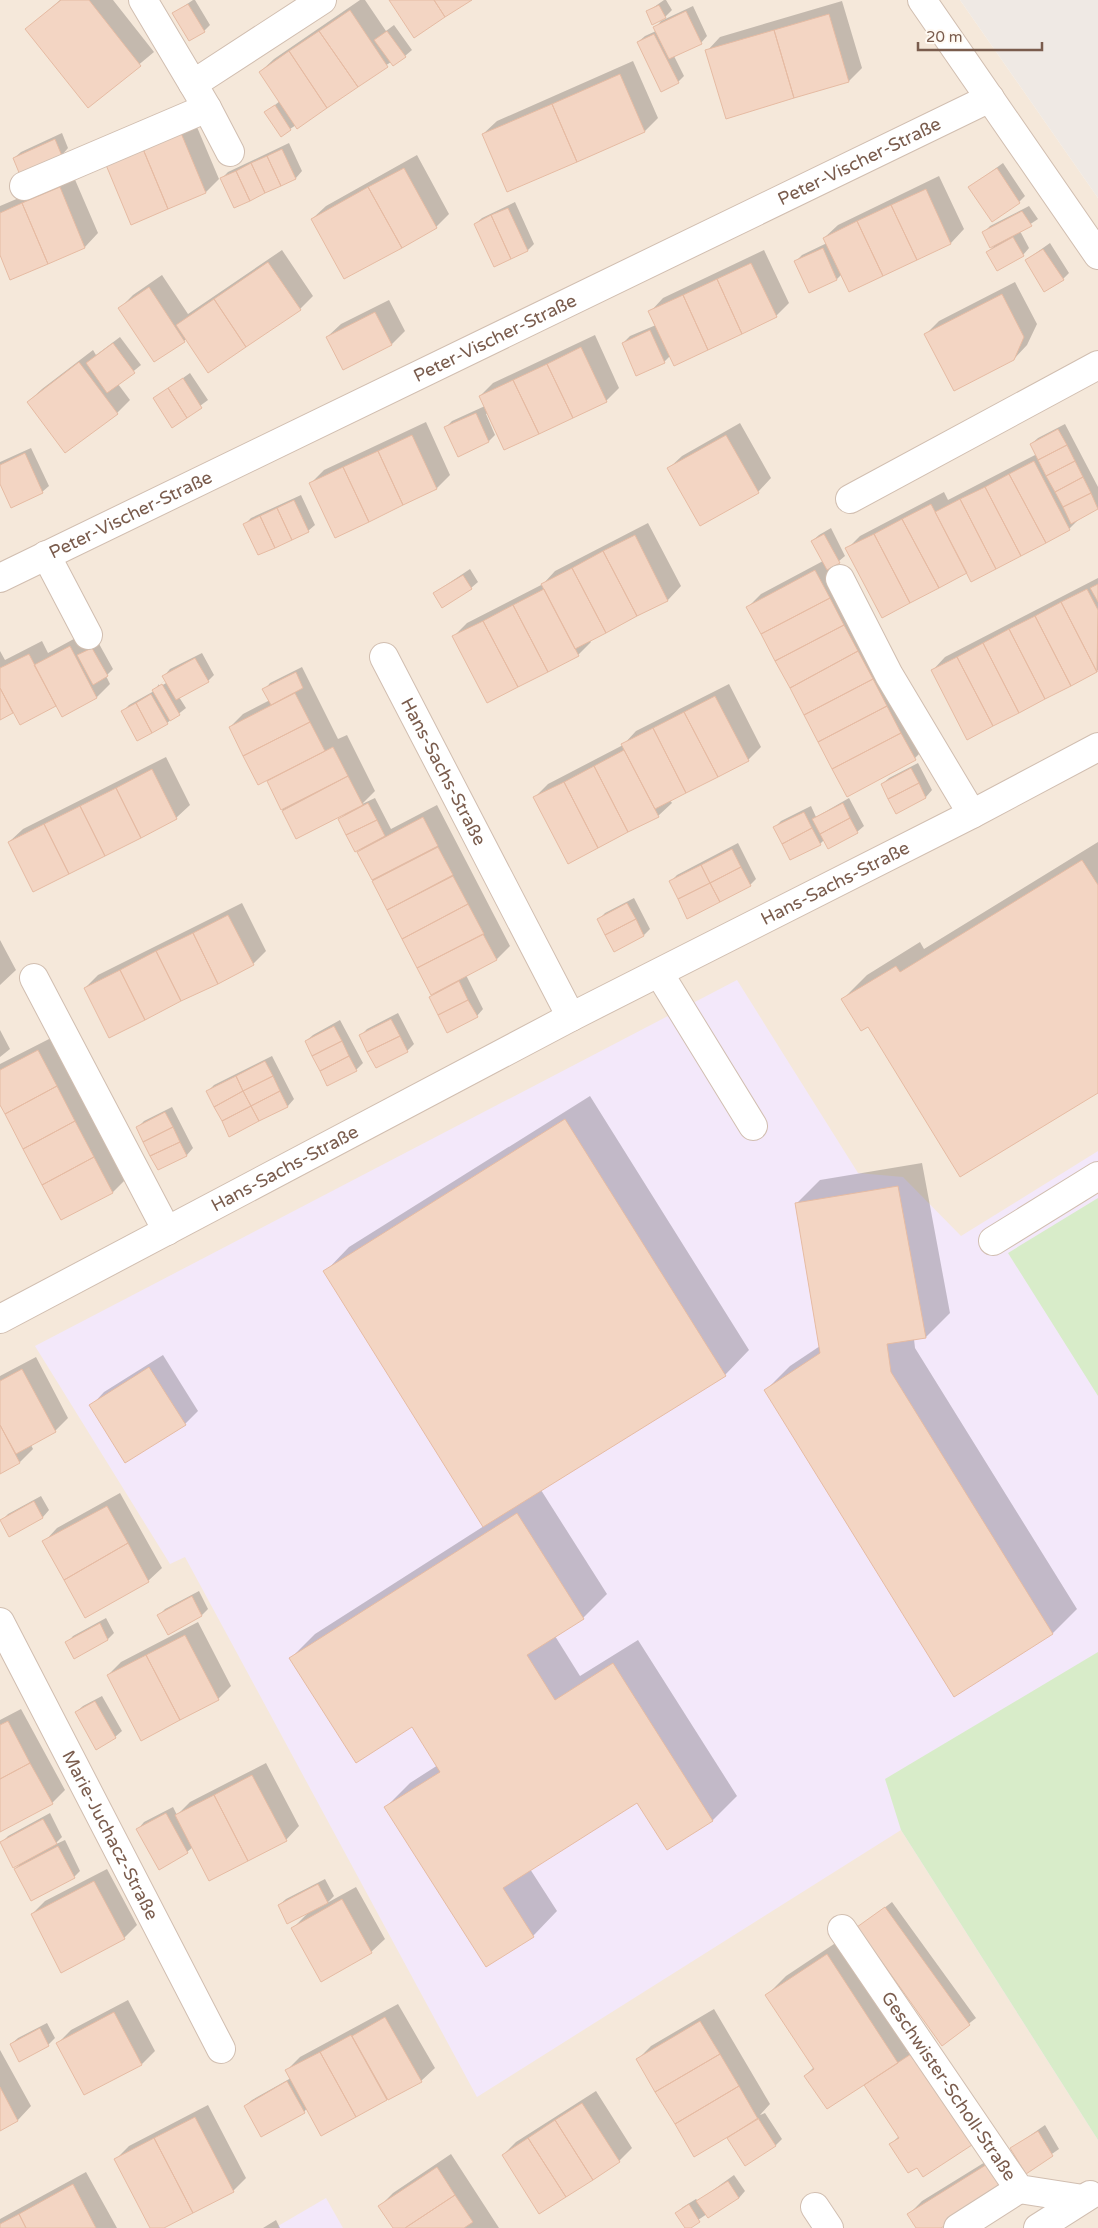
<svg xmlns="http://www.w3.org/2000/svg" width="1098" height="2228" font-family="'Varela Round',sans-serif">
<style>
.residential{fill:#f5e8da}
.industrial{fill:#efe9e4}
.education{fill:#f3e8fa}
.green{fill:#d8ecc9}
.shadow{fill:#0003}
.building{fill:#f3d5c3;stroke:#e6bba3}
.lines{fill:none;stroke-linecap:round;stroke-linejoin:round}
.minor-casing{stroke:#d1beb0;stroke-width:30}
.minor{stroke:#fff;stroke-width:28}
.labels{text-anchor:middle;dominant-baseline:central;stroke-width:5;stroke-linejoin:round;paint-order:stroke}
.street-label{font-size:18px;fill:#7a5c4d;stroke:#fffaf3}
</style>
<rect width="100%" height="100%" fill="#fdf6ec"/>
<path class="residential" d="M0 0H960L1098 198V2228H0Z"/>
<path class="industrial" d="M960 0H1098V198Z"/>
<path class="education" d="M737 980 858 1173 903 1177 961 1236 1098 1151V2140L901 1830 477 2097 185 1557 170 1564 35 1346Z
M326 2198 343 2228H279L278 2226Z"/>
<path class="green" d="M1098 1198V1396L1008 1253Z
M1098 1652V2140L901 1830 885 1779Z"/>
<path class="shadow" d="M60 0H113L154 52 88 107 27 29Z
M193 0H195L210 25 204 31 174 13Z
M360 0H365L386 31 394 25 412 50 405 56 391 62 281 135 266 112 280 101 260 72 274 59Z
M664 0H666L672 10 665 17 647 12Z
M842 1 862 68 849 81 727 117 707 51 720 37Z
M693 6 707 36 701 43 674 56 684 76 678 82 638 42 645 36 656 31 655 28 661 21Z
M633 61 658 118 645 131 507 191 483 134 497 121Z
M194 120 219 179 206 192 132 224 120 152Z
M62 133 68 148 62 155 21 173 14 158 21 152Z
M289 143 302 171 296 178 235 206 222 178 228 172Z
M417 155 449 214 436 227 312 219 326 206Z
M1003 163 1025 196 1019 202 970 187Z
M73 175 98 233 85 247 11 278 0 252V206Z
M939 176 964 229 951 243 849 290 842 274 837 279 796 261 802 255 827 243 824 238 838 225Z
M515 202 534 244 528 250 495 266 475 224 482 218Z
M1029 206 1038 219 1020 231 1029 248 1023 255 988 252 997 243 984 232 990 226Z
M1050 243 1069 273 1063 279 1026 260Z
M282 250 313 296 300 309 187 338 184 341 120 308 133 295 162 275 188 314Z
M764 250 789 303 776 316 671 355 664 362 623 343 630 336 656 325 650 312 663 298Z
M1015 282 1037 324 1027 345 1014 359 926 334 939 321Z
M389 300 405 331 392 344 343 369 327 337 341 324Z
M595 335 619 388 606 401 488 413 486 414 495 435 489 441 458 455 445 428 452 421 485 406 480 396 493 383Z
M120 337 141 365 118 384 130 400 117 413 28 402 42 389 93 350 96 355Z
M190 373 208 400 173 426 155 398Z
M426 422 450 475 437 488 336 536 311 483 324 470Z
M740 423 771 478 758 492 668 469 682 456Z
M1065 424 1098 487V508L1081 517 1069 529 972 580 967 571 847 549 860 536 944 492 948 500 1037 454 1031 444 1038 438Z
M31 448 49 486 42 492 0 481V462Z
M301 495 315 525 308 531 245 524 251 518Z
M648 523 681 586 668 600 590 640 591 642 578 655 454 636 467 623 543 584 555 571Z
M831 528 845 556 833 566 928 745 915 758 748 607 761 594 823 561 812 541 819 535Z
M470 569 478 582 471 588 434 593Z
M1098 578V670L968 738 932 671 945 657Z
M83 634 98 642 113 669 106 676 110 684 97 697 63 715 56 704 20 724 14 711 0 719V651L5 660 42 641 48 653Z
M202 653 214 675 208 681 179 697 186 708 167 723 122 712 129 705 154 691 159 684V687L168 682 167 679 160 684 166 680 164 676 170 669Z
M302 667 338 739 347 735 375 791 362 804 375 798 391 829 437 805 510 946 497 959 466 975 483 1009 477 1016 430 998 437 991 432 993 358 852 364 846 340 819 346 813 297 838 267 779 230 727 243 714 270 700 264 690 270 683Z
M729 684 761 747 748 760 670 800 672 803 658 816 535 797 548 784 623 745 636 731Z
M166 757 190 805 176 818 9 842 23 829Z
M918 763 932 790 926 797 897 812 882 784 889 778Z
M849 798 864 826 857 832 824 840 820 844 775 827 781 821 811 806 816 817Z
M1098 842V1091L869 1025 843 999 867 975 920 942 924 949Z
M738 843 756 879 750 885 670 882 677 875Z
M634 898 650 929 644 935 599 919 605 913Z
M242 903 266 951 253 964 85 988 98 975Z
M0 940 16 970 0 985Z
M398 1013 414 1044 407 1051 361 1035 367 1029Z
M340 1020 363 1063 356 1070 306 1041 313 1035Z
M0 1030 10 1049 0 1057Z
M51 1038 126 1179 113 1192 61 1219 0 1102V1064Z
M272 1056 294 1099 288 1106 230 1135 208 1091 214 1085Z
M590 1096 749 1350 725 1375 541 1490 607 1594 583 1618 555 1636 580 1676 638 1640 737 1796 713 1820 667 1848 637 1801 530 1869 557 1911 533 1936 386 1807 410 1783 438 1765 412 1726 291 1658 315 1634 484 1526 325 1272 349 1247Z
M172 1107 193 1148 187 1155 158 1169 138 1127 144 1121Z
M922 1163 950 1313 926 1337 914 1339 915 1348 1077 1609 1053 1633 955 1695 766 1390 790 1366 820 1346 796 1204 820 1180Z
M163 1355 198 1411 185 1424 91 1406 104 1392Z
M36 1357 68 1418 55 1431 31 1445 33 1449 20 1462 0 1473V1376Z
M120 1493 162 1568 148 1581 44 1542 57 1528Z
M41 1496 49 1510 43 1517 9 1535 2 1520 8 1514Z
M199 1591 208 1609 202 1615 168 1633 159 1615 165 1609Z
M106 1618 114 1633 108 1639 75 1657 67 1643 73 1636Z
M198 1622 231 1686 218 1699 108 1675 121 1662Z
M102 1696 122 1731 115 1737 76 1712 83 1706Z
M21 1709 65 1790 52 1803 0 1831V1720Z
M266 1763 299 1826 286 1840 193 1847 187 1852 138 1829 144 1822 173 1807 177 1815 190 1802Z
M50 1813 62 1837 54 1845 65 1840 80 1871 74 1877 15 1869 22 1862 1 1843 8 1836Z
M107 1869 137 1925 124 1938 32 1914 45 1901Z
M325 1879 334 1896 327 1903 356 1887 385 1939 371 1952 293 1928 309 1912 279 1905 286 1899Z
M892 1902 976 2018 943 2044 858 1928Z
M846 1936 916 2043 906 2052 928 2040 917 2166 891 2144 899 2136 865 2083 805 2076 814 2067 767 1995 786 1976Z
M128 2000 155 2051 142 2064 58 2043 71 2030Z
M398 2004 435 2068 421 2081 321 2134 307 2108 304 2112 245 2106 252 2100 291 2078 287 2070 300 2057Z
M714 2009 770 2104 760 2115 765 2113 782 2139 775 2146 729 2139 736 2131 638 2059 651 2046Z
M47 2023 55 2038 48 2045 19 2060 11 2044 18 2038Z
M0 2050 31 2106 18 2120 0 2129Z
M596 2091 632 2148 619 2161 503 2155 516 2142Z
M208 2105 246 2178 233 2191 161 2228H151L115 2160 129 2146Z
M1045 2125 1059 2149 1026 2172 1012 2148Z
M1003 2151 939 2228H918L909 2214 922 2201Z
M451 2154 499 2228H394L380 2206 393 2193Z
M86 2172 117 2228H0V2219Z
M734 2175 745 2191 739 2198 707 2214 686 2228 677 2213 683 2207 696 2199 698 2201Z
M276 2220 280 2228H263Z"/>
<path class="building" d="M61 0H89L141 66 88 108 25 29Z
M389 0H434L445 17 414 38Z
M434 0H472L445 17Z
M188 4 205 32 189 41 172 13Z
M659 5 666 18 652 25 646 11Z
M350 10 388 67 358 87 319 31Z
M686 11 702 44 669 59 653 27Z
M829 14 849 82 794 98 774 30Z
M774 30 794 98 726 119 705 50Z
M319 31 358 87 327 108 289 51Z
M387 31 406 57 393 66 374 40Z
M654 34 679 83 661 92 637 42Z
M289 51 327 108 297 129 259 72Z
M620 74 645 132 577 162 552 104Z
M552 104 577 162 507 192 482 134Z
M275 105 291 130 281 137 264 112Z
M181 133 206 193 168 209 143 149Z
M55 139 62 156 20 175 13 158Z
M143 149 168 209 131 225 106 165Z
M282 149 296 179 281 186 267 156Z
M267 156 281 186 265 193 251 163Z
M251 163 265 193 250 201 236 171Z
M404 168 437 228 402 248 368 187Z
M997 168 1020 203 992 222 968 187Z
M236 171 250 201 234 208 220 178Z
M60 187 85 248 48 264 22 203Z
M368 187 402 248 344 279 311 219Z
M926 189 951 244 917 260 891 205Z
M22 203 48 264 10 280 0 255V213Z
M891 205 917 260 883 276 857 221Z
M508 208 528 251 511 259 491 215Z
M1022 211 1032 226 990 248 982 232Z
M491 215 511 259 494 267 474 224Z
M857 221 883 276 849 292 823 238Z
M1013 237 1024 256 997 271 986 252Z
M823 248 837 280 809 293 794 261Z
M1043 249 1064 280 1044 292 1025 260Z
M268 262 301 310 246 347 214 299Z
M751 263 777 317 742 334 717 279Z
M717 279 742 334 708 350 683 295Z
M149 287 185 342 154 362 118 308Z
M1002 294 1024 337 1014 360 954 391 924 334Z
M683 295 708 350 674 366 648 311Z
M214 299 246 347 208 373 176 325Z
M375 312 392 345 343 370 326 337Z
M650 330 665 363 636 376 622 343Z
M113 343 135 373 107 393 86 363Z
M581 347 607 402 573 418 547 364Z
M79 362 118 414 65 453 27 402Z
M547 364 573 418 539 434 513 380Z
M183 378 202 408 187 418 168 388Z
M513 380 539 434 504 450 479 396Z
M168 388 187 418 172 428 153 398Z
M476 413 489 442 458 457 444 427Z
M1058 429 1067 445 1038 460 1030 444Z
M412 435 437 489 403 505 378 451Z
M726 435 759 493 700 526 667 468Z
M1067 445 1075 461 1046 476 1038 460Z
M378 451 403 505 369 522 343 467Z
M25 453 43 493 11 508 0 484V465Z
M1034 461 1070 530 1046 543 1009 474Z
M1075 461 1083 477 1055 492 1046 476Z
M343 467 369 522 335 538 309 483Z
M1009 474 1046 543 1021 556 985 487Z
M1083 477 1091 493 1063 507 1055 492Z
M985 487 1021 556 996 569 960 499Z
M1091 493 1098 509 1071 524 1063 507Z
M960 499 996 569 971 582 935 512Z
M294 500 309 532 292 540 277 508Z
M931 504 967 573 939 588 902 519Z
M277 508 292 540 275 548 260 516Z
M260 516 275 548 258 555 243 524Z
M902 519 939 588 910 603 874 534Z
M824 534 840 563 827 570 811 541Z
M874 534 910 603 882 618 845 548Z
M635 535 668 601 637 616 603 551Z
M603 551 637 616 606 633 572 568Z
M572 568 606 633 575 649 541 584Z
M815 570 830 598 761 634 746 607Z
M463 575 472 589 442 608 433 593Z
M1098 584V602L1090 588Z
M544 589 579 656 548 672 513 605Z
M1087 589 1098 610 1097 672 1061 602Z
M830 598 844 625 775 661 761 634Z
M1061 602 1097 672 1071 686 1035 616Z
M513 605 548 672 518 687 483 621Z
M1035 616 1071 686 1045 699 1009 629Z
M483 621 518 687 487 703 452 636Z
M844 625 858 651 790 688 775 661Z
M1009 629 1045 699 1019 713 983 643Z
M983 643 1019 713 993 726 957 657Z
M70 646 97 698 62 717 34 665Z
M92 648 108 676 93 685 77 655Z
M858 651 873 679 804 715 790 688Z
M29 654 56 706 20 725 0 688V668Z
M957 657 993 726 967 740 931 670Z
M195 658 209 682 176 700 162 676Z
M296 672 303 688 271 705 262 689Z
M873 679 887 706 818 742 804 715Z
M162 684 180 715 170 721 152 690Z
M0 688 13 713 0 720Z
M295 693 310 722 243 756 229 727Z
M151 694 168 724 152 733 136 703Z
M715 696 749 761 718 777 684 712Z
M136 703 152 733 137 741 121 711Z
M887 706 901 733 832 769 818 742Z
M684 712 718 777 686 793 653 728Z
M310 722 325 751 258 785 243 756Z
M653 728 686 793 655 809 621 744Z
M901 733 916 760 847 797 832 769Z
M333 747 348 776 281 810 267 781Z
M624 750 659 817 628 832 594 766Z
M594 766 628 832 598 848 564 782Z
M911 768 919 783 888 799 881 784Z
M152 769 177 819 141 838 116 788Z
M348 776 363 805 296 839 282 811Z
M564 782 598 848 568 864 533 797Z
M919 783 926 798 896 814 888 799Z
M116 788 141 838 105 856 80 806Z
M368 803 377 820 346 835 338 819Z
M843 803 850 818 820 834 812 819Z
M80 806 105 856 69 874 44 824Z
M804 812 812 828 782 844 773 827Z
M423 817 438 846 372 880 357 852Z
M850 818 858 833 828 849 820 834Z
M377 820 385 836 355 852 346 835Z
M44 824 69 874 33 892 8 842Z
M812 828 821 845 790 860 782 844Z
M438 847 453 875 387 910 372 881Z
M732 849 741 867 710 883 701 865Z
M1082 860 1098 885V1093L960 1177 868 1027 861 1031 841 999 896 966 900 972Z
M701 865 710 883 678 899 669 881Z
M741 867 751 886 720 902 710 883Z
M453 876 468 904 402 939 387 910Z
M710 883 720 902 687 919 678 899Z
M627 903 636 919 605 935 597 919Z
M468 904 484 934 417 968 402 939Z
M228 915 254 965 218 984 193 933Z
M636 919 644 936 614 952 605 935Z
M193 933 218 984 181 1001 156 951Z
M483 934 497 960 431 995 417 968Z
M156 951 181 1001 145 1020 120 970Z
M120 970 145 1020 109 1038 84 988Z
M459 981 468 1000 438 1015 429 997Z
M468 1000 478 1017 447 1033 438 1015Z
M391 1019 400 1036 367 1052 359 1035Z
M334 1026 342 1041 312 1056 305 1041Z
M400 1036 408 1052 376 1068 367 1052Z
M342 1041 349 1056 320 1071 312 1056Z
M38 1050 57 1086 5 1114 0 1105V1070Z
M349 1056 357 1071 327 1086 320 1071Z
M265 1061 273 1076 243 1091 236 1076Z
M236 1076 243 1091 214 1107 206 1091Z
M273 1076 280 1091 251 1106 243 1091Z
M57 1086 75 1121 23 1149 5 1114Z
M243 1091 251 1106 222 1121 214 1107Z
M280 1091 288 1107 259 1121 251 1106Z
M251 1106 259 1121 229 1137 222 1121Z
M165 1112 173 1127 143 1142 136 1127Z
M565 1119 726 1376 483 1527 323 1271Z
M75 1121 94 1157 42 1185 23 1149Z
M173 1127 180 1142 150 1156 143 1142Z
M180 1142 187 1156 158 1170 150 1156Z
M94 1157 113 1193 61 1220 42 1185Z
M898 1186 926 1338 887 1344 891 1372 1053 1634 954 1697 764 1390 820 1353 795 1203Z
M149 1367 186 1425 125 1463 89 1405Z
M22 1369 56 1432 16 1454 0 1425V1381Z
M0 1425 20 1463 0 1474Z
M34 1501 43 1518 9 1537 0 1520Z
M107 1506 128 1543 64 1580 42 1541Z
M517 1513 584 1619 527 1655 555 1700 613 1663 713 1821 667 1850 637 1803 503 1888 534 1937 486 1967 384 1807 440 1772 412 1727 356 1763 289 1658Z
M128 1543 149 1582 85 1618 64 1580Z
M192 1596 202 1616 168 1635 157 1615Z
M100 1623 108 1640 74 1659 65 1642Z
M185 1635 219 1700 180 1720 146 1655Z
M146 1655 180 1720 141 1741 107 1675Z
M95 1701 116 1738 96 1750 75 1712Z
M8 1721 30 1763 0 1779V1725Z
M30 1763 53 1804 0 1832V1779Z
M252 1775 287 1841 248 1861 214 1795Z
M214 1795 248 1861 209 1881 175 1815Z
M166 1813 188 1853 159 1870 136 1829Z
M43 1819 57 1844 13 1868 0 1842Z
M58 1846 75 1878 31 1901 14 1869Z
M94 1881 125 1939 61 1973 31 1914Z
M318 1884 328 1903 287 1924 278 1905Z
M342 1899 372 1953 321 1982 291 1928Z
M885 1907 970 2025 942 2046 857 1927Z
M827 1954 898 2063 827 2109 804 2076 814 2069 765 1995Z
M114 2012 142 2065 84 2095 56 2043Z
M385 2017 422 2082 388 2100 352 2036Z
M700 2021 720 2054 655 2092 636 2059Z
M40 2028 49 2046 19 2062 10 2044Z
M351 2035 387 2100 356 2117 320 2052Z
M320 2052 356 2117 321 2136 285 2070Z
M914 2052 975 2143 923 2177 917 2168 908 2173 889 2144 899 2138 864 2085Z
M720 2054 739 2086 675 2124 655 2092Z
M287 2081 305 2113 261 2137 244 2106Z
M739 2086 758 2119 694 2157 675 2124Z
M0 2087 18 2121 0 2131Z
M582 2103 620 2162 593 2180 555 2120Z
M195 2117 234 2192 193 2213 154 2138Z
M758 2118 776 2146 745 2166 727 2138Z
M555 2120 593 2180 566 2197 528 2138Z
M1038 2131 1053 2156 1026 2174 1010 2148Z
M154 2138 193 2213 164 2228H150L114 2159Z
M528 2138 566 2197 539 2214 502 2155Z
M989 2163 1005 2189 941 2228H916L907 2214Z
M437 2167 455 2195 405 2228H393L378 2206Z
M728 2181 739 2198 708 2218 696 2201Z
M73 2184 96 2228H26L19 2214Z
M455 2195 473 2222 464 2228H405Z
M689 2204 700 2222 691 2228H685L675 2213Z
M19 2214 26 2228H0V2224Z"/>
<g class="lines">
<g class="minor-casing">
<g id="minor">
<path d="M143 0 193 84 322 0"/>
<path d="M922 0 1098 255"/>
<path d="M207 108 230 152"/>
<path d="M24 186 207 108 193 84"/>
<path d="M850 499 1098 365"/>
<path d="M46 555 88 635"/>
<path id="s1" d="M0 578 990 98"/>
<path d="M840 579 889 675 972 814"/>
<path id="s2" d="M384 657 571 1017"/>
<path d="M659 973 753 1126"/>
<path d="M34 978 167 1231"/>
<path d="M993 1241 1098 1176"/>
<path id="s3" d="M0 1319 571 1017 972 814 1098 747"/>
<path id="s4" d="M0 1622 221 2049"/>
<path id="s5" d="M842 1929 1019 2189 1083 2199"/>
<path d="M815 2207 829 2228"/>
<path d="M958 2228 1019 2189"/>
<path d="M1038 2228 1090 2195"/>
</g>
</g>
<use href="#minor" class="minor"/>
</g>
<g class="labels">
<g class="street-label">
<text stroke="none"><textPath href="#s1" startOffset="955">Peter-Vischer-Straße</textPath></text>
<text stroke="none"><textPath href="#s1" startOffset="550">Peter-Vischer-Straße</textPath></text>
<text stroke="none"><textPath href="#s1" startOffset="145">Peter-Vischer-Straße</textPath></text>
<text stroke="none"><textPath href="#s2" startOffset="129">Hans-Sachs-Straße</textPath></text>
<text stroke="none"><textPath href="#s3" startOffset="942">Hans-Sachs-Straße</textPath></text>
<text stroke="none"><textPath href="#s3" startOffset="322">Hans-Sachs-Straße</textPath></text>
<text stroke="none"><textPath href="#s4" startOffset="240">Marie-Juchacz-Straße</textPath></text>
<text stroke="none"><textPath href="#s5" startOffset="190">Geschwister-Scholl-Straße</textPath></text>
</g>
</g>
<path d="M918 42v8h124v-8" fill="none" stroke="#7a5c4d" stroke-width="2.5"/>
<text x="926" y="42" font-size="15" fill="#7a5c4d" stroke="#fffaf3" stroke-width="4" paint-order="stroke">20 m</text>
</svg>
